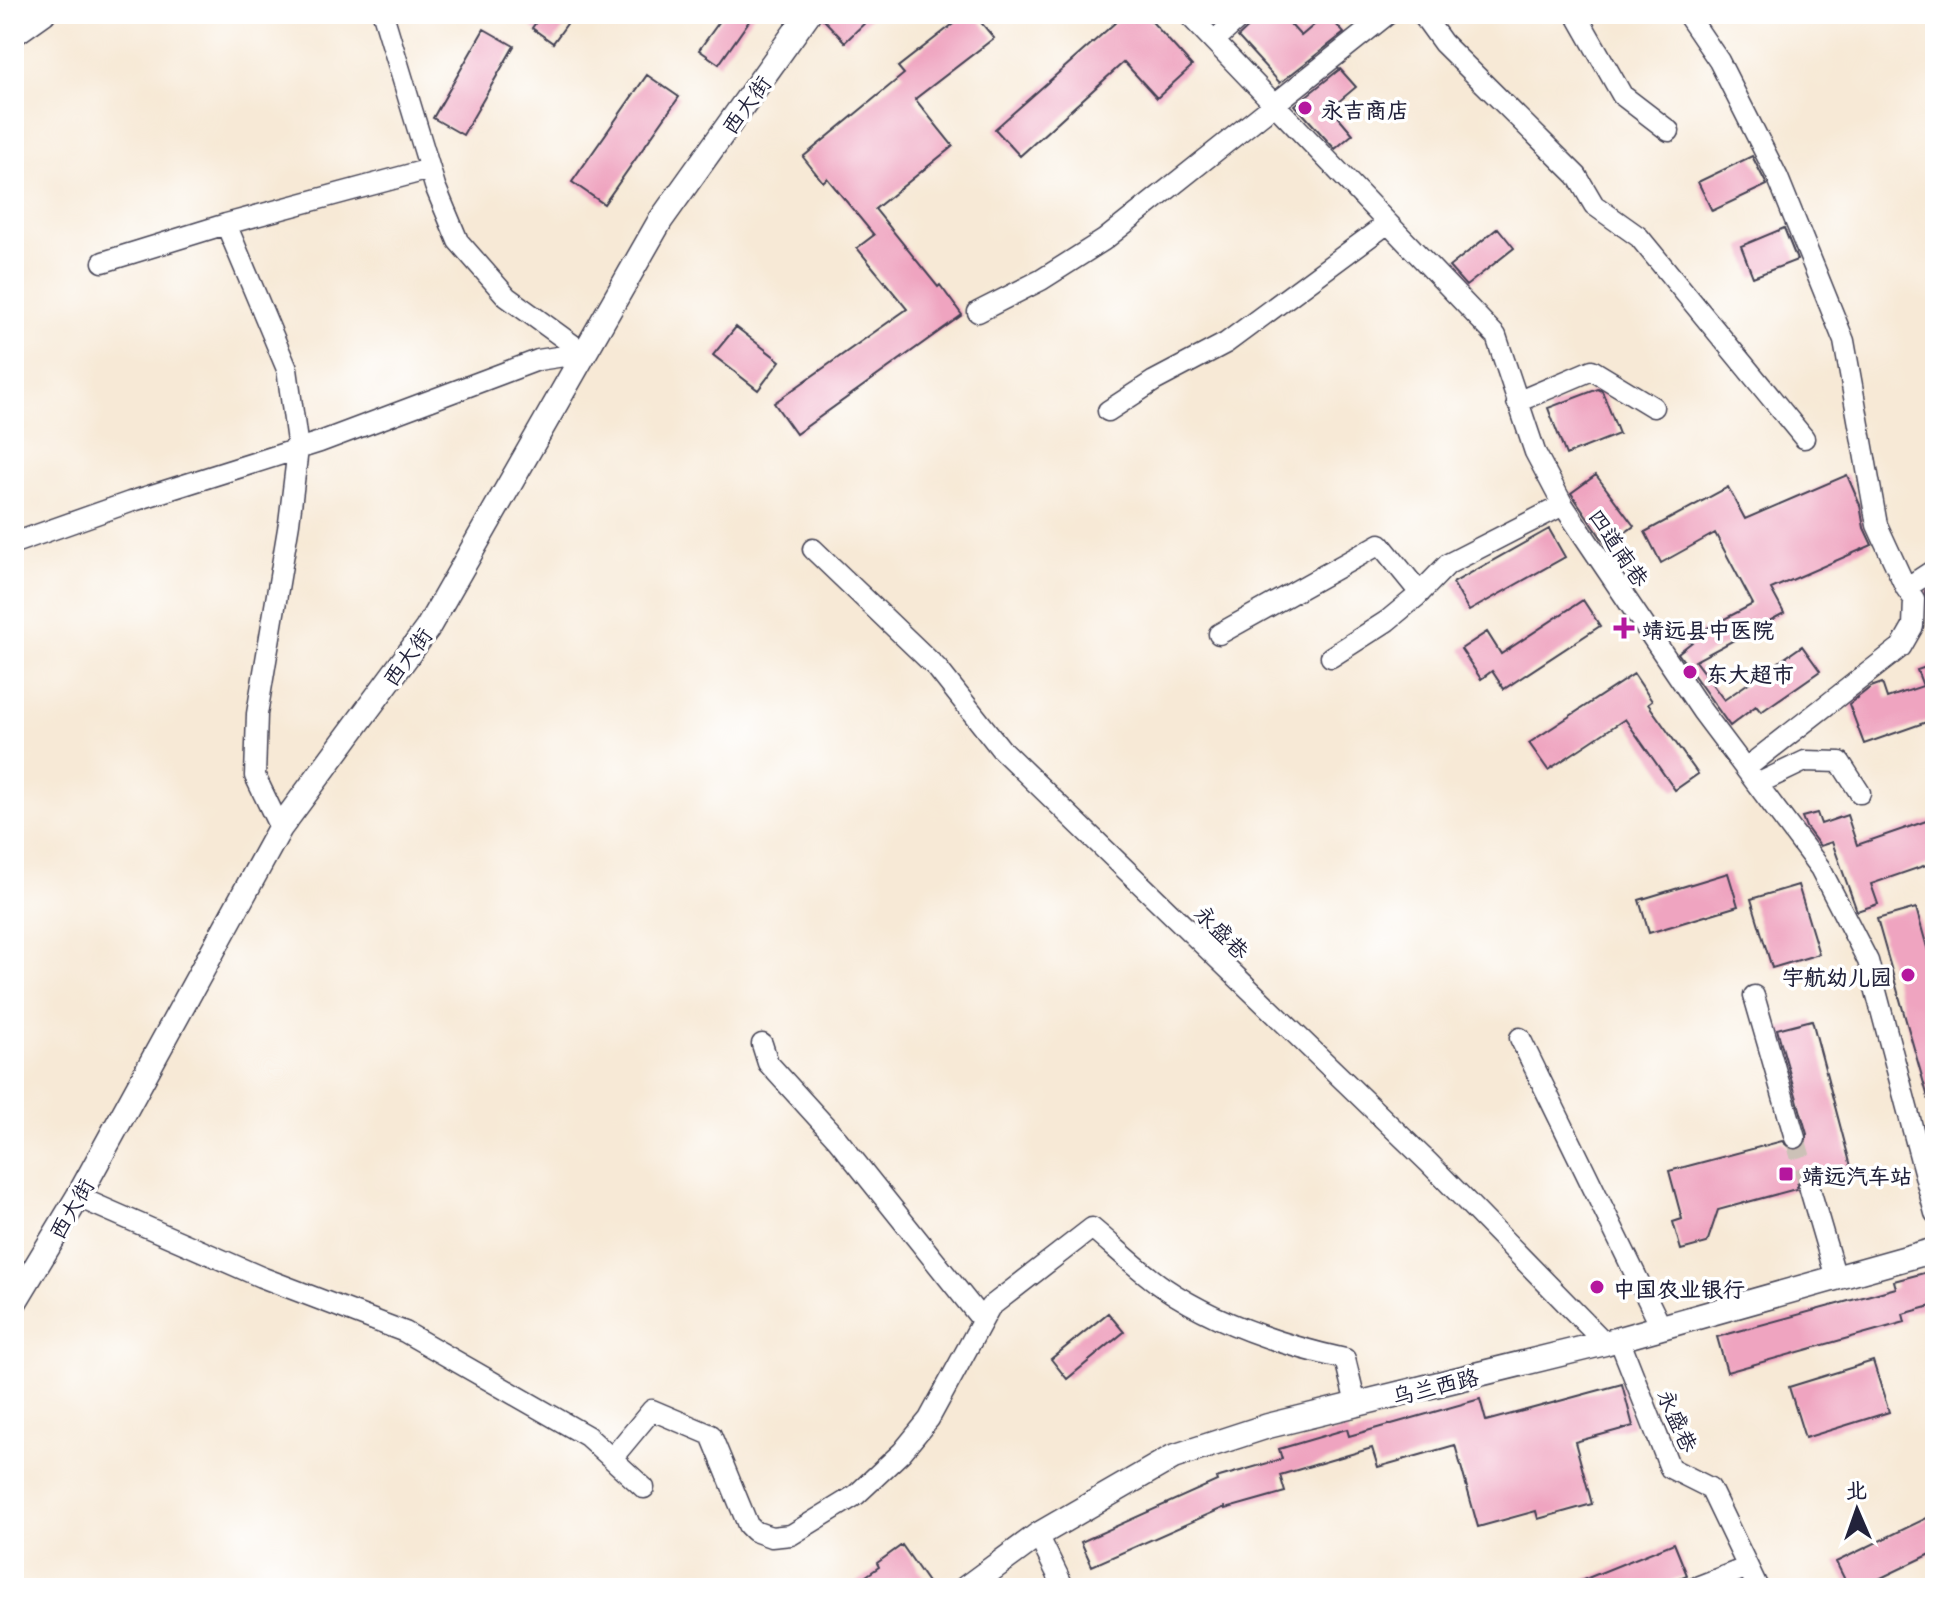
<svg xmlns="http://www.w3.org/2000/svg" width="1949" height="1602" font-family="'Playpen Sans','LXGW WenKai TC',sans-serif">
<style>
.building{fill:#efa4c0}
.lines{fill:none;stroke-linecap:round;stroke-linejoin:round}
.minor-tunnel{stroke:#ccc1b7;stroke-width:20;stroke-dasharray:20 10;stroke-linecap:butt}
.minor-casing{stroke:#424052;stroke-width:23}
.major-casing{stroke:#424052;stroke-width:27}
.minor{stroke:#fff;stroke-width:20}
.major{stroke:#fff;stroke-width:24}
.poi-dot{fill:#b5179e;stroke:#fff;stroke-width:3}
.labels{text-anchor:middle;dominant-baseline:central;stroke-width:7;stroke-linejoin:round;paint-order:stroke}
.street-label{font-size:22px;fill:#22223b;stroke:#fff}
.poi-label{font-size:22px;font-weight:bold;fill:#22223b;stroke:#fff;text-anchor:start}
</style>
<rect width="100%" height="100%" fill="#fff"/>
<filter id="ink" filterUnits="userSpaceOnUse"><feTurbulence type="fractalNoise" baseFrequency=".0125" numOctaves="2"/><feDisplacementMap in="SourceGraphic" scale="16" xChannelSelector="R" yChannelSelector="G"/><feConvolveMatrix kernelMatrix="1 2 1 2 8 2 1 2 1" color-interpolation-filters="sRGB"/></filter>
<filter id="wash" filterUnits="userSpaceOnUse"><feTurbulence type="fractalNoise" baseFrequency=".006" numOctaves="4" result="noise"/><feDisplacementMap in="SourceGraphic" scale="32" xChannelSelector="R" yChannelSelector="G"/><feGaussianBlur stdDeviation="1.8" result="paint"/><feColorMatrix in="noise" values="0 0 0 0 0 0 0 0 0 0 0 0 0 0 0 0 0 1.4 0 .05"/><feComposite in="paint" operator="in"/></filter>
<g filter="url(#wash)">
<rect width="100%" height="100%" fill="#f7e9d6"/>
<g id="blocks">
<path class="building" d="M542 14H574L553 43 532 28Z
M725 14H754L719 64 699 50Z
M823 14H874L845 42 822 18Z
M966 14H974L994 38 915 99 953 146 875 209 938 287 940 285 962 315 796 434 774 403 907 309 857 248 874 235 827 178 823 182 803 157 904 74 898 67Z
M1125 14H1145L1192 66 1157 98 1124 62 1020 156 995 129Z
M1257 14H1281L1301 36 1327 14 1344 33 1280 83 1238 37 1253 23Z
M484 29 514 46 463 135 433 118Z
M1340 69 1356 87 1331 108 1353 134 1335 149 1295 105Z
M647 75 679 97 604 204 572 182Z
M1752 156 1767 185 1712 211 1698 182Z
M1498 228 1514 248 1466 286 1449 267Z
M1784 228 1797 260 1753 277 1741 246Z
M736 327 780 361 758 390 713 355Z
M1598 389 1602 391 1619 434 1566 455 1548 408Z
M1596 475 1634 526 1607 546 1571 493Z
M1847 475 1860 505 1864 528 1872 545 1771 589 1784 613 1695 661 1724 700 1802 646 1820 671 1761 712 1756 706 1730 726 1678 653 1696 639 1694 635 1753 604 1715 533 1661 563 1645 532 1728 487 1745 519Z
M1549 529 1565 557 1469 611 1453 583Z
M1935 585V623L1927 609 1925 591Z
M1583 600 1600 626 1504 689 1492 671 1481 679 1461 649 1487 632 1501 654Z
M1935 664V719L1864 744 1849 704 1871 687 1882 683 1887 698 1923 686 1917 670Z
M1634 674 1652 701 1648 704 1698 774 1675 790 1625 719 1548 770 1529 743Z
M1817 813 1821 824 1847 815 1857 845 1935 818V862L1871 884 1878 904 1857 911 1832 842 1820 846 1806 827 1802 817Z
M1728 873 1738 906 1649 933 1639 900Z
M1798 885 1819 954 1772 968 1751 899Z
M1916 908 1935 976V1107L1931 1108 1877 919Z
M1812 1020 1853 1174 1821 1182 1817 1176 1806 1173 1799 1178 1796 1189 1718 1210 1707 1243 1681 1250 1673 1222 1682 1219 1669 1171 1782 1141 1793 1151 1805 1146 1807 1134 1777 1029Z
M1935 1270V1305L1903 1314 1905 1322 1727 1372 1717 1337 1896 1288 1894 1281Z
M1108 1313 1124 1332 1067 1379 1051 1359Z
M1873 1361 1889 1412 1805 1438 1789 1387Z
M1622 1384 1633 1426 1575 1442 1592 1504 1538 1519 1536 1511 1478 1527 1455 1445 1378 1467 1372 1448 1280 1475 1285 1492 1225 1509V1507L1092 1566 1081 1542 1217 1481 1216 1478 1282 1459 1279 1449 1347 1429 1349 1436 1480 1399 1486 1421Z
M1935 1514V1552L1860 1588H1849L1836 1562Z
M1674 1543 1687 1575 1655 1588H1563Z
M902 1545 932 1588H849L879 1567 877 1563Z"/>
</g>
</g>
<g filter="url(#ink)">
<use href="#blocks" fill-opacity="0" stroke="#424052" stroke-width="2"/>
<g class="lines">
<path class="minor-tunnel" d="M1795 1138 1809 1186"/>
<g class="minor-casing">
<path id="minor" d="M383 14 435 186 458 241 507 297 584 353
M1188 14 1496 336 1535 452 1563 505 1702 711 1820 868 1868 961 1935 1213
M1422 14 1443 43 1577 176 1594 205 1639 237 1804 438
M1576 14 1622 95 1669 131
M1687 14 1719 61 1778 178 1844 341 1877 525 1906 588 1914 599 1913 626 1901 647 1746 768
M14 36 45 14
M1214 41 1244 14
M226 224 287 369 298 449 289 523 257 714 255 776 280 828
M103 262 226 224 430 169
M978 312 1041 280 1104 240 1388 14
M1517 402 1592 370 1653 407
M1108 411 1154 381 1226 343 1388 223
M14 543 130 502 320 442 538 360 584 353
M813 549 937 668 1001 749 1429 1163 1605 1343
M1906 588 1935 569
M1219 634 1380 544 1420 593
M1331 657 1387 621 1416 597 1448 564 1563 505
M1757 784 1805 761 1840 762 1860 793
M1754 996 1795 1138
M1520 1038 1661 1327
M762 1044 768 1063 838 1140 982 1320
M1809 1186 1836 1278
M78 1197 261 1277 405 1332 587 1436 644 1488
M1619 1339 1670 1468 1710 1488 1758 1588
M613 1457 652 1410 711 1435 748 1525 754 1531 771 1537 791 1535 856 1495 902 1452 929 1419 990 1307 1092 1228C1115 1247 1138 1270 1163 1287 1217 1324 1282 1345 1345 1359L1356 1404
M1038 1535 1064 1588
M1694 1588 1748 1567"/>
</g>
<g class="major-casing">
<path id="major" d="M14 1303 78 1197 280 828 427 629 660 221 808 14
M966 1588 1038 1535 1173 1457 1268 1426 1605 1343 1935 1250"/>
</g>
<use href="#minor" class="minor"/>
<use href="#major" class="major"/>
</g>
</g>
<g class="poi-dot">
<circle cx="1305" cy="108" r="8"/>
<path d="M1620 616h8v8h8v8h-8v8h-8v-8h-8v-8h8z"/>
<circle cx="1690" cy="672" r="8"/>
<circle cx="1908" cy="975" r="8"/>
<rect x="1778" y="1166" width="16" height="16" rx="4"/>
<circle cx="1597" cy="1287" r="8"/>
</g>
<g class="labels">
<g class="street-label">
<text transform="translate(745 104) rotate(-54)">西大街</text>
<text transform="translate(1620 547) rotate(56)">四道南巷</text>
<text transform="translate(406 656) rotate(-54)">西大街</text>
<text transform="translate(1223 931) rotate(45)">永盛巷</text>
<text transform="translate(70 1208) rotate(-60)">西大街</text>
<text transform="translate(1435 1385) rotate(-14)">乌兰西路</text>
<text transform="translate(1679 1420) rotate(66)">永盛巷</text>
</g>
<g class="poi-label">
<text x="1321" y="108">永吉商店</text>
<text x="1642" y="628">靖远县中医院</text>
<text x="1706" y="672">东大超市</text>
<text x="1892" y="975" text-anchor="end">宇航幼儿园</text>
<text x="1802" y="1174">靖远汽车站</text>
<text x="1613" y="1287">中国农业银行</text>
</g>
</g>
<rect width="1949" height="1602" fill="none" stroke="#fff" stroke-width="48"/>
<g transform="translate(1857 1510) rotate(358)" stroke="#ffffff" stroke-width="6" paint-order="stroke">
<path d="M0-6L14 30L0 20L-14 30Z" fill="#22223b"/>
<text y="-12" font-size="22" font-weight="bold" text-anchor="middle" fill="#22223b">北</text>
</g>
</svg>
